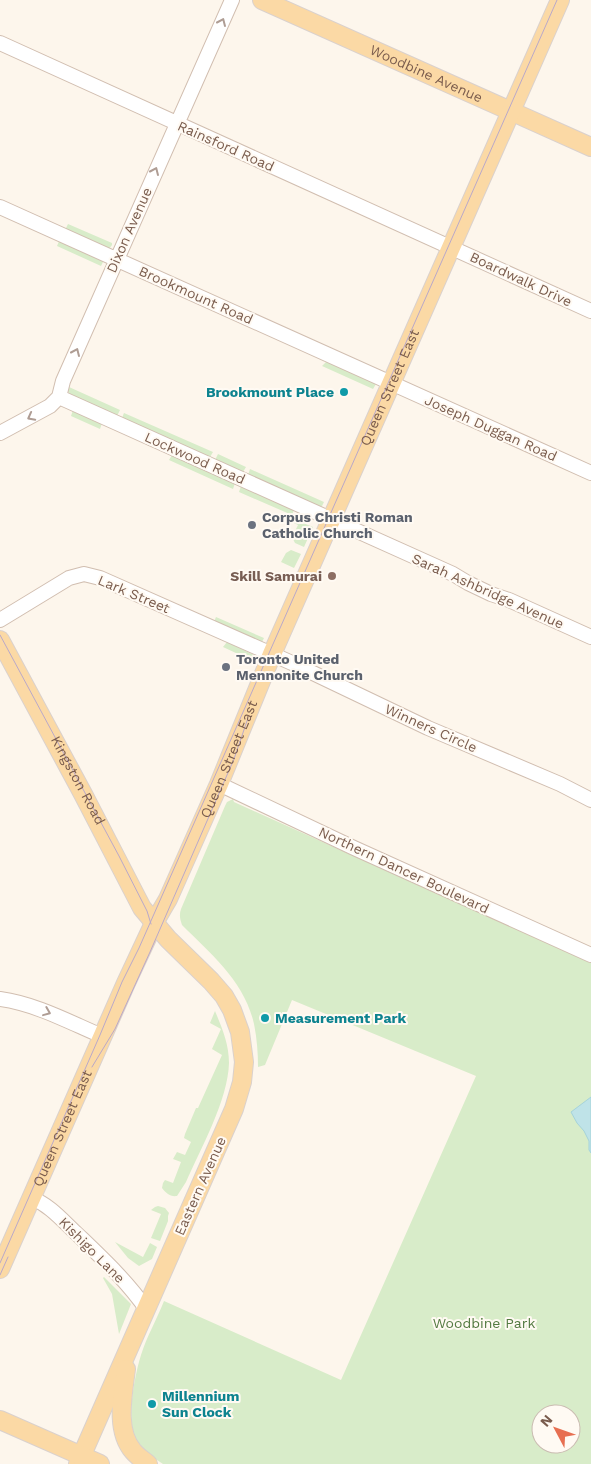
<svg xmlns="http://www.w3.org/2000/svg" width="591" height="1464" font-family="'Work Sans',sans-serif">
<style>
.green{fill:#d8ecc9;fill-rule:evenodd}
.water{fill:#bfe3e8;stroke:#a5d3da}
.lines{fill:none;stroke-linecap:round;stroke-linejoin:round}
.minor-casing{stroke:#d1beb0;stroke-width:16}
.major-casing{stroke:#dad1cd;stroke-width:20}
.minor{stroke:#fff;stroke-width:14}
.major{stroke:#fbd9a5;stroke-width:18}
.tram{stroke:#b9a8c9;stroke-width:1}
.oneway{stroke:#af9d94}
.culture-dot{fill:#0f9aa8;stroke:#fffaf3;stroke-width:2}
.worship-dot{fill:#6b7280;stroke:#fffaf3;stroke-width:2}
.education-dot{fill:#8d6e63;stroke:#fffaf3;stroke-width:2}
.labels{text-anchor:middle;dominant-baseline:central;stroke-width:4;stroke-linejoin:round;paint-order:stroke}
.street-label{font-size:14px;fill:#7a5c4d;stroke:#fffaf3}
.culture-label{font-size:14px;font-weight:bold;fill:#0d838f;stroke:#fffaf3;text-anchor:start}
.worship-label{font-size:14px;font-weight:bold;fill:#5b616d;stroke:#fffaf3;text-anchor:start}
.education-label{font-size:14px;font-weight:bold;fill:#785e54;stroke:#fffaf3;text-anchor:end}
.park-label{font-size:14px;fill:#537a41;stroke:#fffaf3}
</style>
<rect width="100%" height="100%" fill="#fdf6ec"/>
<path class="green" d="M68 224 112 243V245L109 249 65 230Z
M60 239 102 260 103 262 101 266 57 246Z
M327 361 373 382 376 384 373 389 322 366Z
M69 387 120 410 117 416 70 394 68 392Z
M73 410 102 423 100 429 71 416Z
M124 413 213 452 210 457 122 418Z
M218 454 246 467 243 472 215 460Z
M172 455 235 483 233 489 169 460Z
M250 469 324 502 322 506 319 507 248 475Z
M241 486 294 510 292 515 239 492Z
M293 519 313 527 304 547 295 543 292 537 298 525 292 522Z
M291 550 301 554 294 568 281 562 286 553Z
M216 617 264 638 262 642 257 641 214 622Z
M227 642 254 655 256 657 253 661 223 647Z
M233 799 234 802 591 963V1464H163C152 1457 142 1450 135 1438 126 1420 135 1374 141 1355 147 1336 157 1319 164 1301L341 1380 476 1076 292 1000 265 1065 258 1067C258 1053 257 1039 254 1024 245 982 211 954 182 925 180 919 179 915 181 909L225 806 227 802ZM541 1414H571V1444H541Z
M215 1011C222 1028 229 1044 229 1063 228 1100 201 1148 186 1182L177 1196C170 1197 166 1193 162 1188L163 1183 165 1180 173 1183 181 1162 173 1159 177 1152 185 1155 191 1142 184 1138 185 1134 196 1108H198L222 1055 212 1049 221 1029 210 1023Z
M158 1206 165 1208 169 1213 168 1216V1221L160 1241 151 1238 161 1214 151 1210 155 1207Z
M115 1242 143 1257 150 1243 157 1247 152 1259 139 1266 128 1258Z
M104 1277 131 1304 119 1334 112 1294 103 1278Z"/>
<path class="water" d="M591 1097V1153L589 1150V1141L584 1131 577 1123 571 1112Z"/>
<g class="lines">
<g class="minor-casing">
<path id="minor" d="M0 43 591 311
M0 207 591 473
M59 397 453 574 468 583 491 594 509 600 591 637
M0 433 50 406 59 397 63 381 232 0
M0 620 69 578 84 574 100 578 292 663 428 728 560 784 591 800
M219 784 354 848 591 955
M0 999C36 1004 69 1022 102 1036
M31 1198C50 1205 62 1220 76 1233 101 1257 127 1281 147 1310"/>
</g>
<g class="major-casing">
<g id="major">
<path id="s1" d="M262 0 591 147"/>
<path d="M0 640 83 794 142 908 168 939 211 981 224 996 232 1010 240 1032 244 1062 242 1082 234 1109 78 1464"/>
<path id="s2" d="M0 1269 126 983 154 923 168 899 219 784 272 654 560 0"/>
<path d="M126 1369C123 1394 115 1430 133 1451 137 1456 143 1460 148 1464"/>
<path d="M0 1420 100 1464"/>
</g>
</g>
<use href="#minor" class="minor"/>
<use href="#major" class="major"/>
<g class="tram">
<path id="s3" d="M0 635 119 856 147 911 151 924"/>
<path d="M92 1067 115 1029 150 952 234 759 248 718"/>
<path d="M0 1263 100 1035 122 982 139 948 557 0"/>
<path d="M0 1275 8 1257"/>
</g>
</g>
<defs><path id="oneway-chevron" d="M-2-3.5L2.5 0L-2 3.5" fill="none" stroke-width="1.6" stroke-linecap="round" stroke-linejoin="round" transform="scale(1.25)"/></defs>
<g class="oneway">
<use href="#oneway-chevron" transform="translate(222 22) rotate(-66)"/>
<use href="#oneway-chevron" transform="translate(155 171) rotate(-66)"/>
<use href="#oneway-chevron" transform="translate(76 352) rotate(-66)"/>
<use href="#oneway-chevron" transform="translate(31 417) rotate(152)"/>
<use href="#oneway-chevron" transform="translate(47 1012) rotate(22)"/>
</g>
<g class="culture-dot">
<circle cx="344" cy="392" r="5"/>
<circle cx="265" cy="1018" r="5"/>
<circle cx="152" cy="1404" r="5"/>
</g>
<g class="worship-dot">
<circle cx="252" cy="525" r="5"/>
<circle cx="226" cy="667" r="5"/>
</g>
<circle class="education-dot" cx="332" cy="576" r="5"/>
<g class="labels">
<g class="street-label">
<text stroke="none"><textPath href="#s1" startOffset="180">Woodbine Avenue</textPath></text>
<text transform="translate(226 146) rotate(24)">Rainsford Road</text>
<text transform="translate(129 230) rotate(-66)">Dixon Avenue</text>
<text transform="translate(521 279) rotate(25)">Boardwalk Drive</text>
<text transform="translate(196 295) rotate(24)">Brookmount Road</text>
<text stroke="none"><textPath href="#s2" startOffset="964">Queen Street East</textPath></text>
<text transform="translate(491 428) rotate(24)">Joseph Duggan Road</text>
<text transform="translate(195 458) rotate(24)">Lockwood Road</text>
<text transform="translate(488 591) rotate(24)">Sarah Ashbridge Avenue</text>
<text transform="translate(134 594) rotate(23)">Lark Street</text>
<text transform="translate(431 728) rotate(24)">Winners Circle</text>
<text stroke="none"><textPath href="#s2" startOffset="559">Queen Street East</textPath></text>
<text stroke="none"><textPath href="#s3" startOffset="165">Kingston Road</textPath></text>
<text transform="translate(404 870) rotate(25)">Northern Dancer Boulevard</text>
<text stroke="none"><textPath href="#s2" startOffset="154">Queen Street East</textPath></text>
<text transform="translate(200 1186) rotate(-66)">Eastern Avenue</text>
<text transform="translate(92 1250) rotate(45)">Kishigo Lane</text>
</g>
<g class="culture-label">
<text x="334" y="392" text-anchor="end">Brookmount Place</text>
<text x="275" y="1018">Measurement Park</text>
<text x="162" y="1396">Millennium<tspan x="162" dy="16">Sun Clock</tspan></text>
</g>
<g class="worship-label">
<text x="262" y="517">Corpus Christi Roman<tspan x="262" dy="16">Catholic Church</tspan></text>
<text x="236" y="659">Toronto United<tspan x="236" dy="16">Mennonite Church</tspan></text>
</g>
<g class="education-label">
<text x="322" y="576">Skill Samurai</text>
</g>
<g class="park-label">
<text x="484" y="1323">Woodbine Park</text>
</g>
</g>
<g transform="translate(556 1429) rotate(311)"><circle r="24" fill="#fffaf3" stroke="#cabbb1"/>
<path d="M0-4L9 19L0 12L-9 19Z" fill="#e76f51"/>
<text y="-8" font-size="14" font-weight="bold" text-anchor="middle" fill="#7a5c4d">N</text>
</g>
</svg>
